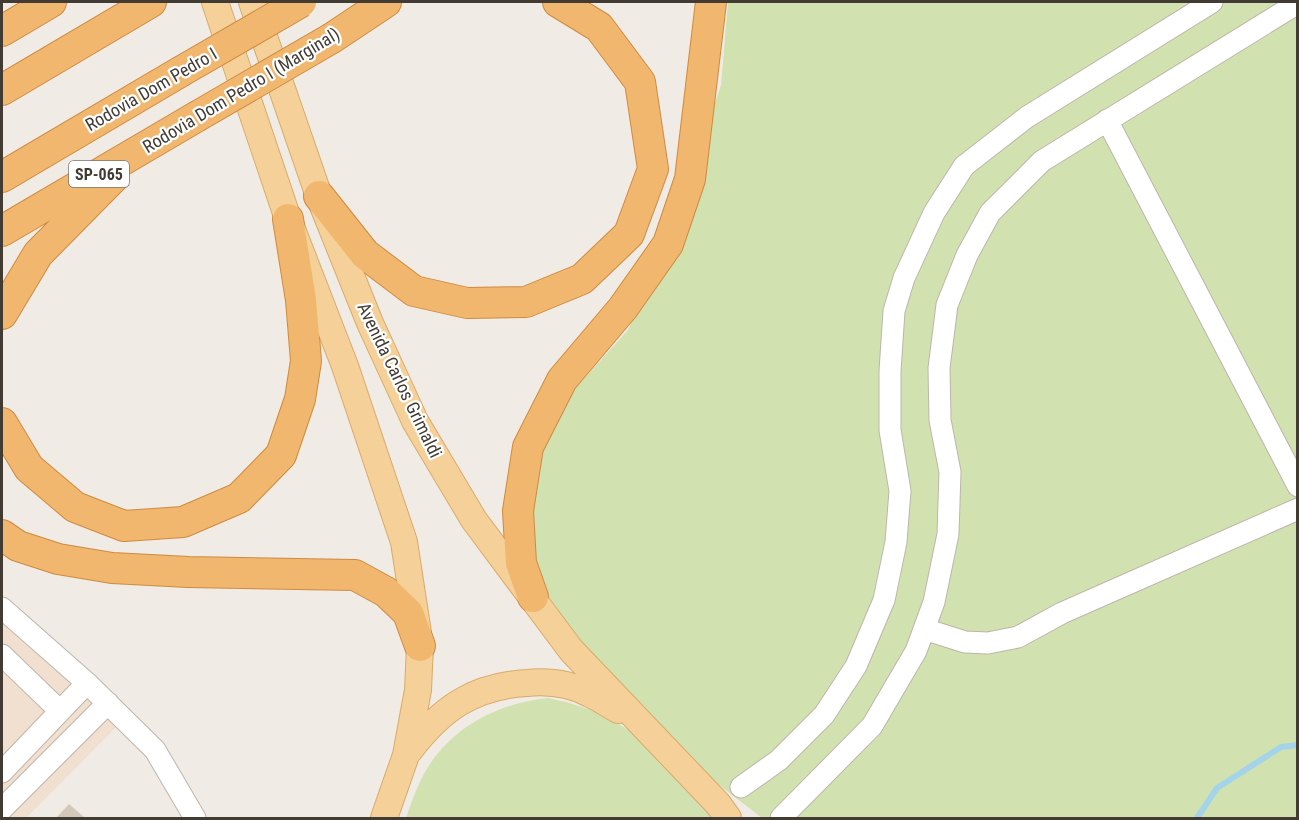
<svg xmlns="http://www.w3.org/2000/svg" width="1299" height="820" font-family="'Roboto Condensed',sans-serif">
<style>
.commercial{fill:#f1dfd0}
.green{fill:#d1e2b0}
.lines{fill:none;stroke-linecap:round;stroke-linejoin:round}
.stream{stroke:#a4d4e9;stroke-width:6}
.building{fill:#d4c8bd}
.minor-casing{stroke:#beb5aa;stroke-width:23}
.major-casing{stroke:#d8ab6a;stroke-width:28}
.highway-casing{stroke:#cf8a40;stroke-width:32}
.minor{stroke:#fff;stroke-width:21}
.major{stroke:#f5d098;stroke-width:26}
.highway{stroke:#f1b76e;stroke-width:30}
.highway-bridge-casing{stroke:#cf8a40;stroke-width:32;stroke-linecap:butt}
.highway-bridge{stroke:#f1b76e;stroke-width:30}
.labels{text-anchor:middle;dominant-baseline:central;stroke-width:4.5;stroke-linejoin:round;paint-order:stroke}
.shield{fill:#fff;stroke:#7b7671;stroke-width:1.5}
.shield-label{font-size:16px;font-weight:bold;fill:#423b34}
.street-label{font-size:18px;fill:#423b34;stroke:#fff}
</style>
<rect width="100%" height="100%" fill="#f0ebe4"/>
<path class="commercial" d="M2 604 124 719 26 818H2Z"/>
<path class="green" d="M728 2H1297V818H762L648 730 521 563 530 476 574 390 628 330 668 244 721 85Z
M548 698 566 702 601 713 638 736 697 798 713 818H406C412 801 418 783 428 767 455 725 500 703 548 698Z"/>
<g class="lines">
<path class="stream" d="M1197 818 1217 788 1281 747 1298 745"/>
</g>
<path class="building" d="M69 804 85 818H56Z"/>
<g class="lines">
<g class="minor-casing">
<path id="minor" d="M1107 120 1298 486
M2 608 87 683 155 750 195 818
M924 629 965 642 988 643 1018 637 1062 613 1298 509
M2 655 60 711
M2 772 87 683
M741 787 779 760 824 715 856 666 884 600 896 542 900 491 890 430V371L894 311 904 278 934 213 964 166 1027 117 1212 2
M2 809 108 703
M781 818 872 726 916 651 934 602 948 534 950 472 940 420 939 368 947 305 967 255 990 213 1042 161 1298 3"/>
</g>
<g class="major-casing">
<path id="major" d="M215 2 288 219 345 366 404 542 420 646 418 690 406 755 384 818
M252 2 319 196 370 323 415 421 474 520 571 650 718 804 728 818
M409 751C441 709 473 686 527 683 548 681 571 684 590 694 599 698 609 705 618 710"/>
</g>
<g class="highway-casing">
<path id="highway" d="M2 31 51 2
M332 38 386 2
M2 90 151 2
M2 177 180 72
M319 196 365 254 414 291 467 303 526 302 582 279 629 234 653 169 640 82 599 27 558 2
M2 231 196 117
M2 314 38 254 113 178
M2 423 29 468 75 507 124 526 183 522 239 498 281 455 300 399 306 361 301 300 288 219
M2 535 18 546 58 559 112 568 188 572 355 575 386 592 408 613 420 646
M533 597 521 563 518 511 528 447 562 380 623 308 668 244 690 179 711 2"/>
</g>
<use href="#minor" class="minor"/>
<use href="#major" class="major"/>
<use href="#highway" class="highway"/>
<g class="highway-bridge-casing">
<path id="highway-bridge" d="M180 72 301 2
M196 117 332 38"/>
</g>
<use href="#highway-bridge" class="highway-bridge"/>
</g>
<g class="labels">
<rect class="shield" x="69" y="161" width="60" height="26" rx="4.5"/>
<g class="shield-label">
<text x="99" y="174">SP-065</text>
</g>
<g class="street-label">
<text transform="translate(151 89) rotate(-30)">Rodovia Dom Pedro I</text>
<text transform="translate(241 90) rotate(-31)">Rodovia Dom Pedro I (Marginal)</text>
<text transform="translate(400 380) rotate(64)">Avenida Carlos Grimaldi</text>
</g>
</g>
<rect width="1299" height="820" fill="none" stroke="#423b34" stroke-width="6"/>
</svg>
